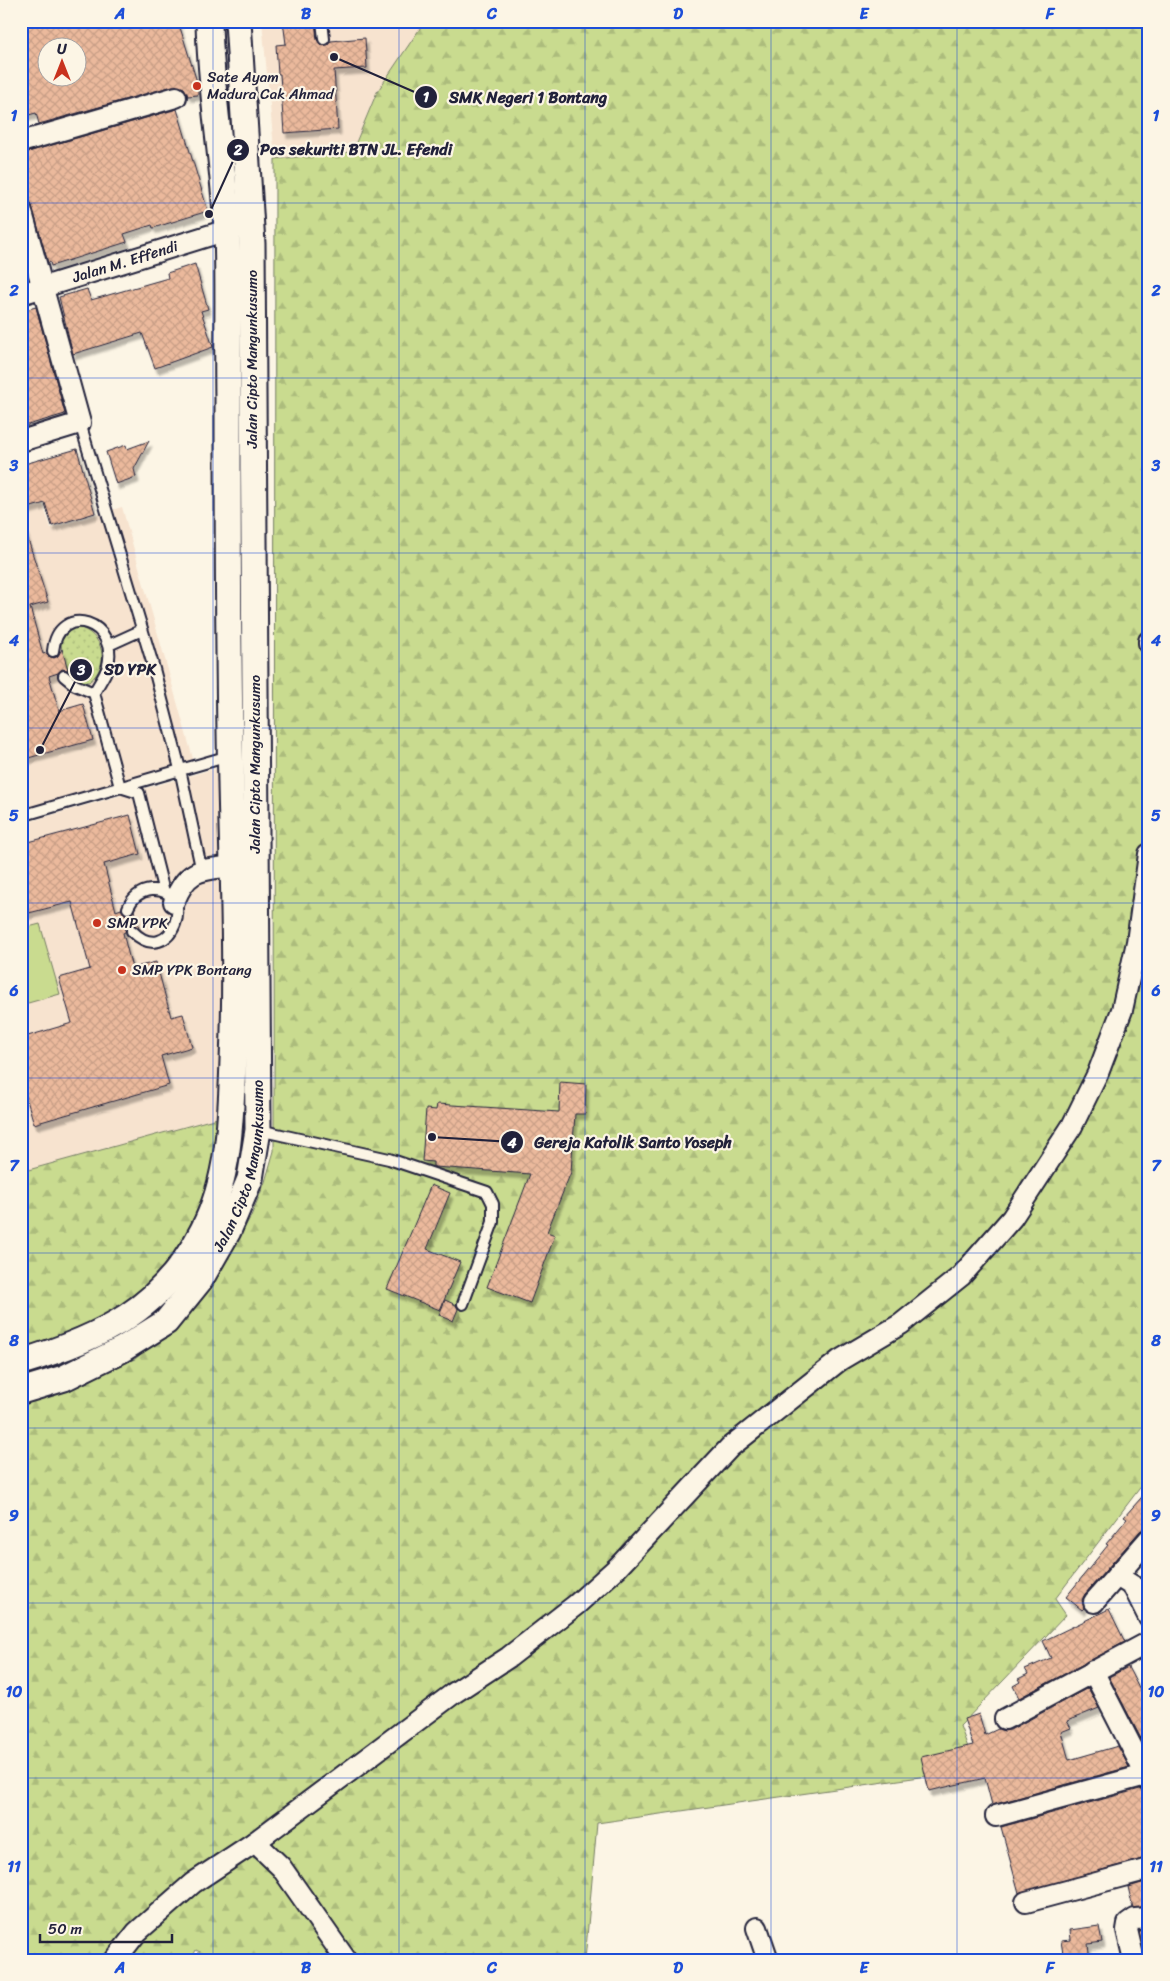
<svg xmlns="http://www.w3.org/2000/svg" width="1170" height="1981" font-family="Sriracha,sans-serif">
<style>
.built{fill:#f7e3cf}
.grass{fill:url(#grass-dots);stroke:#767e65}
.forest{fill:url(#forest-firs);stroke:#767e65}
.garden{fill:#c9db8f;stroke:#767e65}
.building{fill:url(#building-cross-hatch);stroke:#22223b;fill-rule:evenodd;filter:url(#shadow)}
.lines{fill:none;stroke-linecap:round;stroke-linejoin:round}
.service-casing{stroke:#22223b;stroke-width:14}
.minor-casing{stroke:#22223b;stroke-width:24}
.tertiary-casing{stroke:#22223b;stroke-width:29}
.service{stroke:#fcf5e5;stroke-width:10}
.minor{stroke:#fcf5e5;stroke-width:20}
.tertiary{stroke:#fcf5e5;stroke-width:25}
.grid{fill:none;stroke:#1d4ed8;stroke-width:1;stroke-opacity:0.55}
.poi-dot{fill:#c8321e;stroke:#fcf5e5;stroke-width:2}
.labels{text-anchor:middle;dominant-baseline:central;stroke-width:4.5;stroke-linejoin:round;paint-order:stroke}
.poi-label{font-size:15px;fill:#22223b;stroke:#fcf5e5;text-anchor:start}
.street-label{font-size:15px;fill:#22223b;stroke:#fcf5e5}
.leader{fill:none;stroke:#22223b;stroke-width:2}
.callout-dot{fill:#22223b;stroke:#fcf5e5;stroke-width:2}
.mark-label{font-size:15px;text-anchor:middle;font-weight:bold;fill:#fff}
.callout-label{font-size:16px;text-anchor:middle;font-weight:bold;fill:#22223b;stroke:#fcf5e5;stroke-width:4.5;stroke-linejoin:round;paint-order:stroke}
.neatline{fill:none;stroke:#1d4ed8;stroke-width:2}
.grid-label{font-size:16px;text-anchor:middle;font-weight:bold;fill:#1d4ed8}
</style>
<defs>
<pattern id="grass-dots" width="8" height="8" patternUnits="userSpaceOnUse" patternTransform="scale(1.25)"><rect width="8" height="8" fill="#c9db8f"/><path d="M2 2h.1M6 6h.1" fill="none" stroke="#acbc7c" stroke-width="1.8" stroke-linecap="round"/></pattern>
<pattern id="forest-firs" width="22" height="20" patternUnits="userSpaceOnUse" patternTransform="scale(1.25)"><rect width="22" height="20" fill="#c9db8f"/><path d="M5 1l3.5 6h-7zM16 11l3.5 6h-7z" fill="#acbc7c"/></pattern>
<pattern id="building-cross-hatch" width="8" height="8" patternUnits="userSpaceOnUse" patternTransform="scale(1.25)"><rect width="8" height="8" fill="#ebb99c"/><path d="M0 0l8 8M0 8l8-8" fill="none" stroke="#c99f87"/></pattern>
<filter id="shadow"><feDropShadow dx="3" dy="5.5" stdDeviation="1" flood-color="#0004"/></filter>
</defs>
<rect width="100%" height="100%" fill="#fcf5e5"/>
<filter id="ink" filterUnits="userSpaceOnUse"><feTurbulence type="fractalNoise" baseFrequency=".02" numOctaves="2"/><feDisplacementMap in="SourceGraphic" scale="10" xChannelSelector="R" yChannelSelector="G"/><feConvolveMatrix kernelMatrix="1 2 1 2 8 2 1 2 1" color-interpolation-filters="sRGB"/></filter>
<g filter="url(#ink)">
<path class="built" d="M262 21H429L377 92 352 152 275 159Z
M43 505 51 528 122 507 194 762 21 812V511Z
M224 766 221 1117 21 1172V824Z"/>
<path class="grass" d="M77 627C104 633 111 665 89 682H82L67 674 64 668 61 643 67 631Z"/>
<path class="forest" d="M425 21H1149V1476L1055 1599 1066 1615 960 1726 976 1769 597 1823 585 1960H217L196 1950 191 1960H21V1401L135 1359 177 1324 224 1265 251 1216 265 1182 274 1151 275 159 352 152 377 92Z
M221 1117 206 1190 182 1243 144 1296 106 1323 21 1355V1172Z"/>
<path class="garden" d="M40 924 60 994 21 1005V929Z"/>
<path class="building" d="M21 21H178L198 85V95L188 96 184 88 173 86 39 124 36 113 21 117V73L28 71 21 44ZM48 48H78V78H48Z
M283 21H315L317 40 322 45H328L331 41 365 38 367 68 334 70 338 129 284 133 280 74H278L276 45 286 44Z
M177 109 208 211 153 228 152 225 124 234 127 242 51 266 50 262 48 263 32 206 27 199H30L21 172V154Z
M195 264 208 309 201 311 213 347 155 368 142 333 73 354 59 297 87 289 91 300 168 278 167 273Z
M36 307 65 414 21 427V311Z
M149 441 134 469 136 477 116 484 106 452 126 445 127 449Z
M77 449 95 513 52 526 45 503 21 510V465Z
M21 527H24L48 602 30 607 43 654 46 653 48 656 54 658 58 656 62 649 68 670 62 669 58 673 49 676 59 711 83 704 93 740 21 760Z
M130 815 140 854 104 864 116 911 121 909 125 914 128 915 134 910 139 928 133 924 129 925 126 928 125 932 123 933 132 968 156 962 171 1017 183 1014 192 1047 161 1056 169 1085 34 1124 21 1079V1038L72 1023 59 978 90 969 72 902 21 915V844Z
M560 1082 586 1084 585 1114H575L571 1172 547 1232 555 1235 530 1303 487 1287 530 1174 435 1167 433 1166V1162L422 1161 426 1109 436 1110 437 1104 559 1112Z
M431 1185 450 1193 427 1249 460 1262 440 1310 387 1289Z
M445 1300 456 1305 458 1309 453 1321 439 1315Z
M1149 1489V1526L1140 1531 1085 1594 1082 1600 1084 1608 1082 1610 1066 1597 1108 1545 1106 1544 1127 1519 1124 1517Z
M1109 1609 1125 1642 1019 1698 1013 1686 1020 1682 1018 1679 1028 1674 1025 1669 1051 1658 1043 1641Z
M1128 1667 1149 1708V1754L1109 1677Z
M1088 1688 1099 1708 1067 1721 1071 1728 1061 1732 1069 1760 1118 1746 1129 1767 992 1805 985 1778 929 1791 921 1757 973 1745 964 1719 979 1714 985 1735 998 1729 1004 1731 1010 1730Z
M1140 1789 1144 1791 1149 1809V1857L1019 1893 1001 1827Z
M1149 1881V1906L1133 1908 1128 1887Z
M1099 1926 1102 1942 1088 1944 1090 1960H1064L1061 1941 1071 1940 1070 1930Z
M1149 1930V1960H1146L1139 1931Z"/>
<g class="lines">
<g class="service-casing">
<path id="service" d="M322 21 324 39
M80 423 153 665 180 769 202 872
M109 645 142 630
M53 651C58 601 122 621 107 669 104 677 98 685 94 693L75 685 64 676
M94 693 120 787 139 793 164 892
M21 816 229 756
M128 908C132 898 140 891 151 890 200 887 172 971 132 931
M259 1130 389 1159 487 1192 493 1204V1222L463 1304"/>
</g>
<g class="minor-casing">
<g id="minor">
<path d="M21 142 176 97"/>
<path d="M21 209 80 423 21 441"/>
<path id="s1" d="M21 294 227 230"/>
<path d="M1149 641V643"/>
<path d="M174 902C187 869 200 870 233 866"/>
<path d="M1117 1576 1133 1586 1149 1618"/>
<path d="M1094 1602 1149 1539"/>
<path d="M1093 1671 1149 1781"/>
<path d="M1005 1719 1149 1642"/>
<path d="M996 1816 1149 1774"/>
<path d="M255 1842 281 1867 346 1960"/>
<path d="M1026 1902 1149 1869"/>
<path d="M757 1928 768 1960"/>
<path d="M115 1960 137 1932 193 1883 255 1842 454 1693 509 1657 577 1604 618 1567 730 1447 840 1360 901 1324 961 1276 1012 1218 1072 1126 1098 1073 1122 1010 1137 942 1149 854"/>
<path d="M1134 1960 1127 1930 1128 1924 1135 1919 1149 1918"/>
</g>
</g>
<g class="tertiary-casing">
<g id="tertiary">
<path d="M21 1362C101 1338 164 1308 203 1230 230 1178 231 1117 233 1060 237 968 233 876 231 784 228 655 228 527 228 398 227 343 229 287 227 231 224 161 210 91 209 21"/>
<path id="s2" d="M21 1391 64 1378 121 1350 166 1322 200 1280 228 1231 250 1179 258 1130 252 244 238 21"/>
</g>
</g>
<use href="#service" class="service"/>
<use href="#minor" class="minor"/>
<use href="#tertiary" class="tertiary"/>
</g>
</g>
<path class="grid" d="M213 21V1960M399 21V1960M585 21V1960M771 21V1960M957 21V1960M21 203H1149M21 378H1149M21 553H1149M21 728H1149M21 903H1149M21 1078H1149M21 1253H1149M21 1428H1149M21 1603H1149M21 1778H1149"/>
<g class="poi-dot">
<circle cx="197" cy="86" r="5"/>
<circle cx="97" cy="923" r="5"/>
<circle cx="122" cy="970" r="5"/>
</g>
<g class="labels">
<g class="poi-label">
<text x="207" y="77">Sate Ayam<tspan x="207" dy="17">Madura Cak Ahmad</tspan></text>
<text x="107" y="923">SMP YPK</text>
<text x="132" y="970">SMP YPK Bontang</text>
</g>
<g class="street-label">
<text stroke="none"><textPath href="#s1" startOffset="109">Jalan M. Effendi</textPath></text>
<text transform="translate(252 359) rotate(-90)">Jalan Cipto Mangunkusumo</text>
<text transform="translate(255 764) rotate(-90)">Jalan Cipto Mangunkusumo</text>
<text stroke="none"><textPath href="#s2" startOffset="339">Jalan Cipto Mangunkusumo</textPath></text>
</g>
</g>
<path class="leader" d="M334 57L426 97M209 214L238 150M40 750L81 670M432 1137L512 1142"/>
<g class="callout-dot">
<circle cx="334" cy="57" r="5"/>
<circle cx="209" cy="214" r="5"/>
<circle cx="40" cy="750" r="5"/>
<circle cx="432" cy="1137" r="5"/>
<circle cx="426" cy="97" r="12"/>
<circle cx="238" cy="150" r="12"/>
<circle cx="81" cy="670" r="12"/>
<circle cx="512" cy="1142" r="12"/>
</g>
<g class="mark-label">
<text x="426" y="102">1</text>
<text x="238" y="155">2</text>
<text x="81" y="675">3</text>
<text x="512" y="1148">4</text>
</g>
<g class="callout-label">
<text x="528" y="103">SMK Negeri 1 Bontang</text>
<text x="356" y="155">Pos sekuriti BTN JL. Efendi</text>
<text x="130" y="675">SD YPK</text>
<text x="633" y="1148">Gereja Katolik Santo Yoseph</text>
</g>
<rect width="1170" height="1981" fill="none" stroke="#fcf5e5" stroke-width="55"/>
<g transform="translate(62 62)"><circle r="24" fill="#fcf5e5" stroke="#a5a1a1"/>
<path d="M0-4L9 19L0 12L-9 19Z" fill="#c8321e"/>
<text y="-8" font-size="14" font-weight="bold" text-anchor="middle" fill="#22223b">U</text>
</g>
<path d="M40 1934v8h132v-8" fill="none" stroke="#22223b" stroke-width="2.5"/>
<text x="48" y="1934" font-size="15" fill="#22223b" stroke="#fcf5e5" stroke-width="4" paint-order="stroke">50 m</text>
<rect x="28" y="28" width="1114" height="1926" class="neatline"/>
<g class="grid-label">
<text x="120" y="19">A</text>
<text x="306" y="19">B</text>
<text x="492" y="19">C</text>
<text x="678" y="19">D</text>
<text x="864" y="19">E</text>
<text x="1050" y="19">F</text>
<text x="14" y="121">1</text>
<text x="1156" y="121">1</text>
<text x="14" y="296">2</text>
<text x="1156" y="296">2</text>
<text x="14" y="471">3</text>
<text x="1156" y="471">3</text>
<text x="14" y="646">4</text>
<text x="1156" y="646">4</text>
<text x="14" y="821">5</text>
<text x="1156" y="821">5</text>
<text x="14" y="996">6</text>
<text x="1156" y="996">6</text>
<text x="14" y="1171">7</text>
<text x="1156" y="1171">7</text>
<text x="14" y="1346">8</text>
<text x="1156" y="1346">8</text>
<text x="14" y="1521">9</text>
<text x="1156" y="1521">9</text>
<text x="14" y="1697">10</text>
<text x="1156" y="1697">10</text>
<text x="14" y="1872">11</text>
<text x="1156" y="1872">11</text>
<text x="120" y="1973">A</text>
<text x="306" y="1973">B</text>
<text x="492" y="1973">C</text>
<text x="678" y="1973">D</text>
<text x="864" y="1973">E</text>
<text x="1050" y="1973">F</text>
</g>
</svg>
